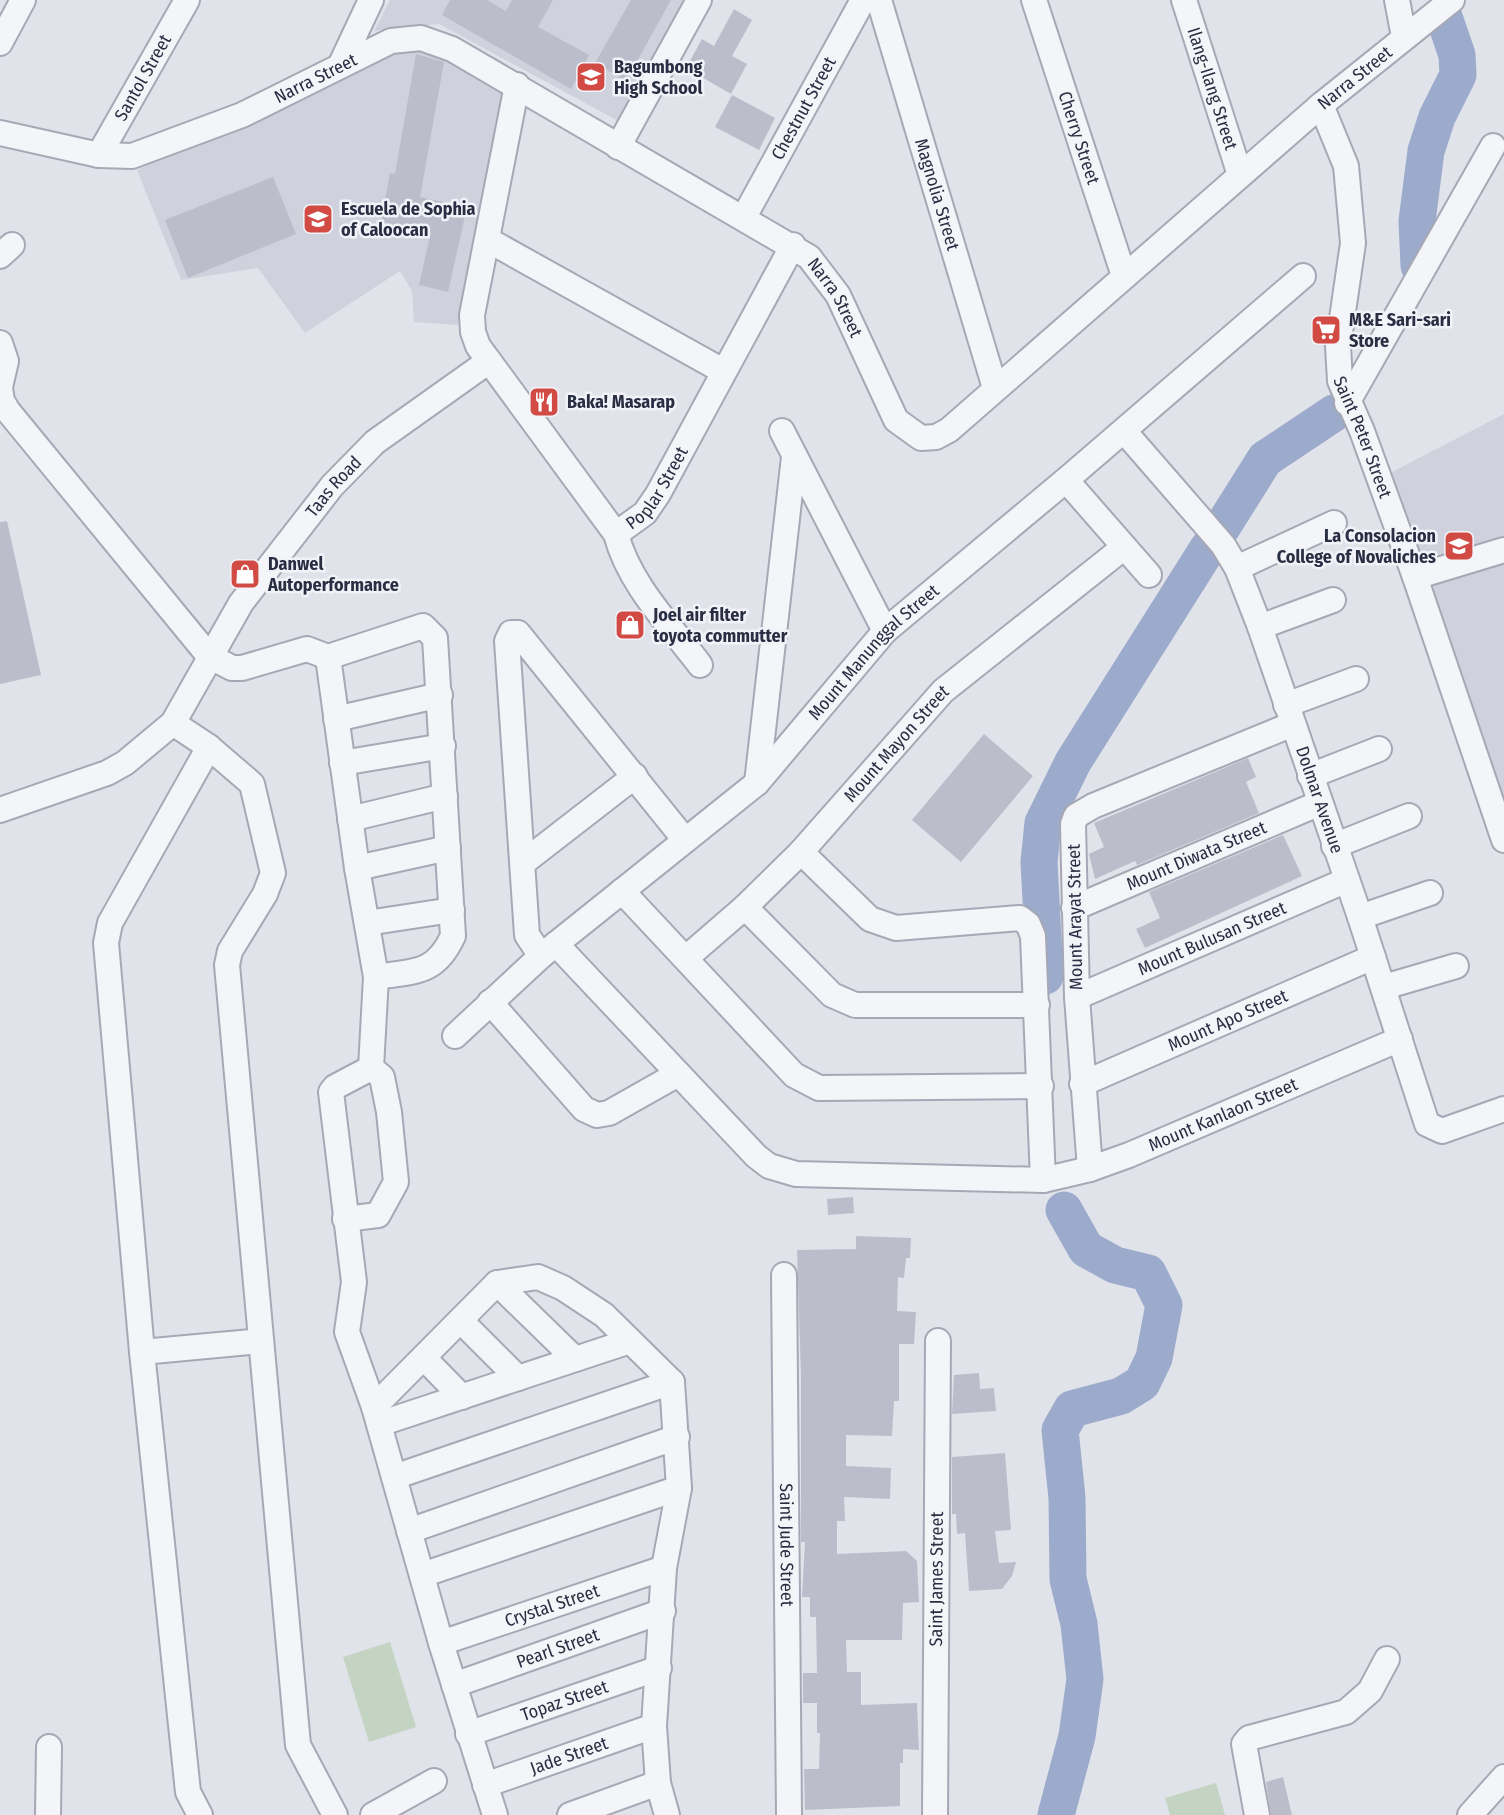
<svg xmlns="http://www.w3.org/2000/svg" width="1504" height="1815" font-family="'Fira Sans Condensed',sans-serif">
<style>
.built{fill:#cfd2dc}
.green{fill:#c3d4c2}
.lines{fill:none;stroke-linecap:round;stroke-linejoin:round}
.river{stroke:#9caacb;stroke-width:37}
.building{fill:#bbbeca}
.minor-casing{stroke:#a6a9b5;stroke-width:28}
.minor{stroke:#f4f5f8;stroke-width:24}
.labels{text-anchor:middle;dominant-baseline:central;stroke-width:5;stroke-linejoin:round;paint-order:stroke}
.poi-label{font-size:18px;font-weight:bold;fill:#292e43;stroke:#f1f3f8;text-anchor:start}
.street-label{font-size:18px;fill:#292e43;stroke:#f1f3f8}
</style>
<rect width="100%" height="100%" fill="#e1e3ea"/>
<path class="built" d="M390 0H687L620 122 439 24 374 31Z
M420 46 507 89 458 325 414 322 412 291 400 271 305 333 258 268 181 280 137 170 390 51Z
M1504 414V815L1390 473Z"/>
<path class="green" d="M390 1642 416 1727 369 1742 343 1657Z
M1216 1783 1225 1815H1170L1165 1798Z"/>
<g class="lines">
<path class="river" d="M1419 266 1417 221 1426 151 1437 117 1458 75 1457 55 1444 17
M1221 529 1265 459 1334 413
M1045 976 1039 862 1043 823 1073 762 1208 548
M1056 1815 1077 1736 1085 1679 1079 1624 1068 1579 1067 1498 1060 1430 1072 1409 1121 1396 1142 1383 1154 1358 1164 1305 1148 1273 1115 1265 1086 1249 1064 1210"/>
</g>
<path class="building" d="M450 0H487L506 11 512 0H553L538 27 589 55 571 89 442 15Z
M631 0H671L626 81 595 63Z
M734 9 752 20 732 56 747 64 731 94 686 68 702 39 714 46Z
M416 54 444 62 420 197 467 207 448 292 419 285 431 232 381 222 390 173 395 174Z
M732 95 775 118 759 150 715 127Z
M273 177 296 234 188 278 165 220Z
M7 521 41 675 0 684V522Z
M984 734 1033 776 961 862 912 820Z
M1248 758 1256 777 1246 782 1259 813 1137 865 1135 861 1095 879 1089 854 1104 847 1094 823Z
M1283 835 1302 876 1145 948 1136 929 1160 918 1149 892Z
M853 1197 854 1213 828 1215 827 1199Z
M856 1236 911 1238 910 1258H906L904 1278 898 1277 897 1311 916 1312 914 1344H899V1401H894L892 1436 846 1435V1466L891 1468 890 1499 844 1497 845 1521H837V1554L906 1551 917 1561 919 1602 903 1603 902 1640H846L847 1672H861V1705L917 1703 919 1750 903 1749V1763H900V1806L805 1810 804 1769H819L820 1733H817V1703H803V1673H817L816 1617H810V1597H802L805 1542H801V1376L797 1250 856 1249Z
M979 1373 980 1389 994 1388 996 1411 952 1414 954 1375Z
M1005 1453 1011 1530 995 1531 999 1563 1016 1562 1012 1576 1002 1589 969 1591 965 1533 957 1534 956 1514H952V1457Z
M1283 1777 1292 1815H1271L1266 1782Z"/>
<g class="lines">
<g class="minor-casing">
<g id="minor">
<path id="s1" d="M879 0 995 388"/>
<path id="s2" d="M1034 0 1124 276"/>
<path id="s3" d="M1184 0 1240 175"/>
<path d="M1397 0 1404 37"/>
<path d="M0 43 23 0"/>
<path d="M340 66 371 0"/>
<path d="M517 85 472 315 473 332 478 346 616 534C629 584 669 624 700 665"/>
<path id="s4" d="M1321 105 1346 166 1353 243 1338 346 1340 381 1362 431 1415 577 1504 840"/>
<path id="s5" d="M0 133 99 155 132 156 242 115 391 41 421 38 452 49 809 257 838 295 896 420 921 438 936 437 949 430 1321 105 1452 0"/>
<path d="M618 147 699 0"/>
<path id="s6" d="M99 155 187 0"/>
<path id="s7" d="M744 217 863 0"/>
<path d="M488 240 723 371"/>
<path d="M0 256 12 245"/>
<path d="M0 343 6 361 0 387"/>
<path d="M0 388 2 401 8 411 209 656 232 668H242L307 649 328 657 423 626 435 638 453 936C435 975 414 971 376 977"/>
<path d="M1347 403 1493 146"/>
<path d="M782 431 885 631"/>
<path id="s8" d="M1124 431 1223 545 1237 568 1260 627 1360 917 1427 1124 1442 1131 1504 1109"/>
<path d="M1066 480 1149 575"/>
<path id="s9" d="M616 534 645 513 658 494 793 245"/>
<path d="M1237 568 1334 523"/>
<path d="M1415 577 1504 550"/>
<path d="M1260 627 1333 600"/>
<path d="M328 657 357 868 376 977 371 1068 335 1087 331 1092 354 1282 347 1332 374 1407 441 1643 495 1815"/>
<path d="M1286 705 1356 679"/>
<path d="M336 719 440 695"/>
<path d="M173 723 209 747 252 784 273 873 265 894 230 951 227 965 298 1745 335 1815"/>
<path d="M342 763 443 746"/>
<path d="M1310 776 1379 749"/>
<path d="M757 783 794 457"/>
<path id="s10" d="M0 810 107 773 125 763 173 723 241 603 332 486 375 442 489 361"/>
<path d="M350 819 445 796"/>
<path d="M1334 846 1409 816"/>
<path d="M801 852 870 919 896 928 1020 918 1028 924 1033 936 1043 1180"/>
<path d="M524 862 635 776"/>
<path d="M357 868 448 848"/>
<path d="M622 891 794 1075 819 1088 1041 1086"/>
<path d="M745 907 832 995 855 1005H1037"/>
<path id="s11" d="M1074 908 1320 803"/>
<path d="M1360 917 1430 893"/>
<path d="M367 923 452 910"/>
<path id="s12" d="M556 944 756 1156 769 1166 796 1174 1043 1180 1090 1169 1129 1155 1400 1039"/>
<path d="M541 956 527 935 507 641 511 633H518L685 840"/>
<path id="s13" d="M686 958 745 907 801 852 943 691 1123 548"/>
<path d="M1384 987 1456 966"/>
<path id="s14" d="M1077 997 1347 880"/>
<path d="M490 1002 584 1109 597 1115 609 1113 678 1074"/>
<path id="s15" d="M455 1036 541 956 757 783 885 631 1066 480 1303 276"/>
<path id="s16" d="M1082 1084 1373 957"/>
<path d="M1090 1169 1077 997 1073 824 1076 816 1093 806 1293 724"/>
<path d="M345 1219 378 1215 396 1182 389 1112 382 1077 371 1068"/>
<path id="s17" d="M784 1275 789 1815"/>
<path d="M497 1283 575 1359"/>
<path d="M461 1321 518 1378"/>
<path d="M142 1352 261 1341"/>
<path d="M424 1358 462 1397"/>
<path d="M374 1407 497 1283 538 1277 563 1288 604 1315 672 1382 679 1488 664 1568 654 1726 658 1783 667 1815"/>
<path d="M379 1424 630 1341"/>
<path d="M394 1477 672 1382"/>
<path d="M409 1531 677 1437"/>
<path d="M422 1575 679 1488"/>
<path id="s18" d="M441 1643 664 1568"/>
<path id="s19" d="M454 1685 663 1611"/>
<path id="s20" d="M468 1734 659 1668"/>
<path id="s21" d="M485 1785 654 1726"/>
<path d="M48 1815 49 1747"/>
<path d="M200 1815 188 1792 142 1352 106 943 110 923 209 747"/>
<path d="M373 1815 434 1781"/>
<path d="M570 1815 658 1783"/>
<path id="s22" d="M935 1815 938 1341"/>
<path d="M1257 1815 1244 1744 1249 1738 1346 1712 1370 1691 1387 1659"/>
<path d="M1470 1815 1504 1777"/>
</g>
</g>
<use href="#minor" class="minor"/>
</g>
<defs>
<g id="school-square" transform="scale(1.575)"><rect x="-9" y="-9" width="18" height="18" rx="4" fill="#d24a44" stroke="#f1f3f8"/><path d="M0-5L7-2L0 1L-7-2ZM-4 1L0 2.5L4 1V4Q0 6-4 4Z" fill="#fff"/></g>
<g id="supermarket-square" transform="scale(1.575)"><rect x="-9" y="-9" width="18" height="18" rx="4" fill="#d24a44" stroke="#f1f3f8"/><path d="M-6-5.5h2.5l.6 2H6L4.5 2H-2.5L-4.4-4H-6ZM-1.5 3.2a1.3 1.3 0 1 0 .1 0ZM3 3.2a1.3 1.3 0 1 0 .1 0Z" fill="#fff"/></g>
<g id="restaurant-square" transform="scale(1.575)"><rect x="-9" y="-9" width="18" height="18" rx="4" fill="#d24a44" stroke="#f1f3f8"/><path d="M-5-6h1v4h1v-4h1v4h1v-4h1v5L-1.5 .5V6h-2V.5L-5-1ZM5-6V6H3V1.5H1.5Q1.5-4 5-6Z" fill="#fff"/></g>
<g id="university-square" transform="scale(1.575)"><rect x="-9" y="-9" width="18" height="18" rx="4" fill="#d24a44" stroke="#f1f3f8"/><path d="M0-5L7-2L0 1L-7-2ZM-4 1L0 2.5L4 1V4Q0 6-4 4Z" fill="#fff"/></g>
<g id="shop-square" transform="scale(1.575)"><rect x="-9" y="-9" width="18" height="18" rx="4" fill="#d24a44" stroke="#f1f3f8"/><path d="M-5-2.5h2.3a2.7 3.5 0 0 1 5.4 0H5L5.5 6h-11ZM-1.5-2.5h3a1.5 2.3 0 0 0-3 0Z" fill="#fff"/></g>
</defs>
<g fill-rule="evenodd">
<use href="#school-square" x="591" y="77"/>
<use href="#school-square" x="318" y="219"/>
<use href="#supermarket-square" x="1326" y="330"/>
<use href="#restaurant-square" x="544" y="402"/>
<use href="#university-square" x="1459" y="546"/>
<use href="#shop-square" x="245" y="574"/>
<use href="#shop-square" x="630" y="625"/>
</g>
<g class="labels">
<g class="poi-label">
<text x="614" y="67">Bagumbong<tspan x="614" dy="21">High School</tspan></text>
<text x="341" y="209">Escuela de Sophia<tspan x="341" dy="21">of Caloocan</tspan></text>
<text x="1349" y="320">M&amp;E Sari-sari<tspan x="1349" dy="21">Store</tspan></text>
<text x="567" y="402">Baka! Masarap</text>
<text x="1436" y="536" text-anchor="end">La Consolacion<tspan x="1436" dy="21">College of Novaliches</tspan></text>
<text x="268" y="564">Danwel<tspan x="268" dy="21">Autoperformance</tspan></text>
<text x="653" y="615">Joel air filter<tspan x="653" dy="21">toyota commutter</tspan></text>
</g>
<g class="street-label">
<text stroke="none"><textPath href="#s6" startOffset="89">Santol Street</textPath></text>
<text stroke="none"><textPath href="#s5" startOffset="334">Narra Street</textPath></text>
<text stroke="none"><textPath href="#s5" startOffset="1678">Narra Street</textPath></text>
<text stroke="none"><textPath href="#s3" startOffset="93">Ilang-Ilang Street</textPath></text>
<text stroke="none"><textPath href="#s7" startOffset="124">Chestnut Street</textPath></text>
<text stroke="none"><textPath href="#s2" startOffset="145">Cherry Street</textPath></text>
<text stroke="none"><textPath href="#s1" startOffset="203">Magnolia Street</textPath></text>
<text stroke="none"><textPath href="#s5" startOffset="943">Narra Street</textPath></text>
<text stroke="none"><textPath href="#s4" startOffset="343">Saint Peter Street</textPath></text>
<text stroke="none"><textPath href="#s9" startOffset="63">Poplar Street</textPath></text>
<text stroke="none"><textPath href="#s10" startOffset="483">Taas Road</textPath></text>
<text stroke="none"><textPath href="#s15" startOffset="570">Mount Manunggal Street</textPath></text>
<text stroke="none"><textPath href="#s13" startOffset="301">Mount Mayon Street</textPath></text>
<text stroke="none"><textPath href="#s8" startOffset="424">Dolmar Avenue</textPath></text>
<text stroke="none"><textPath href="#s11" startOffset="133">Mount Diwata Street</textPath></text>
<text transform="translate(1075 917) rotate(-91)">Mount Arayat Street</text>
<text stroke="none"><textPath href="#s14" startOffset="147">Mount Bulusan Street</textPath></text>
<text stroke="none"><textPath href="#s16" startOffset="159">Mount Apo Street</textPath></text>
<text stroke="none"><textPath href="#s12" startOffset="775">Mount Kanlaon Street</textPath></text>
<text stroke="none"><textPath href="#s17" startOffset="270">Saint Jude Street</textPath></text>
<text stroke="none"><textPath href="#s22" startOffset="236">Saint James Street</textPath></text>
<text stroke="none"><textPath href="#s18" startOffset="117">Crystal Street</textPath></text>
<text stroke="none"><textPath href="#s19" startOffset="110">Pearl Street</textPath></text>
<text stroke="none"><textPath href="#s20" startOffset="102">Topaz Street</textPath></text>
<text stroke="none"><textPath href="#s21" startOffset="89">Jade Street</textPath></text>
</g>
</g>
</svg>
